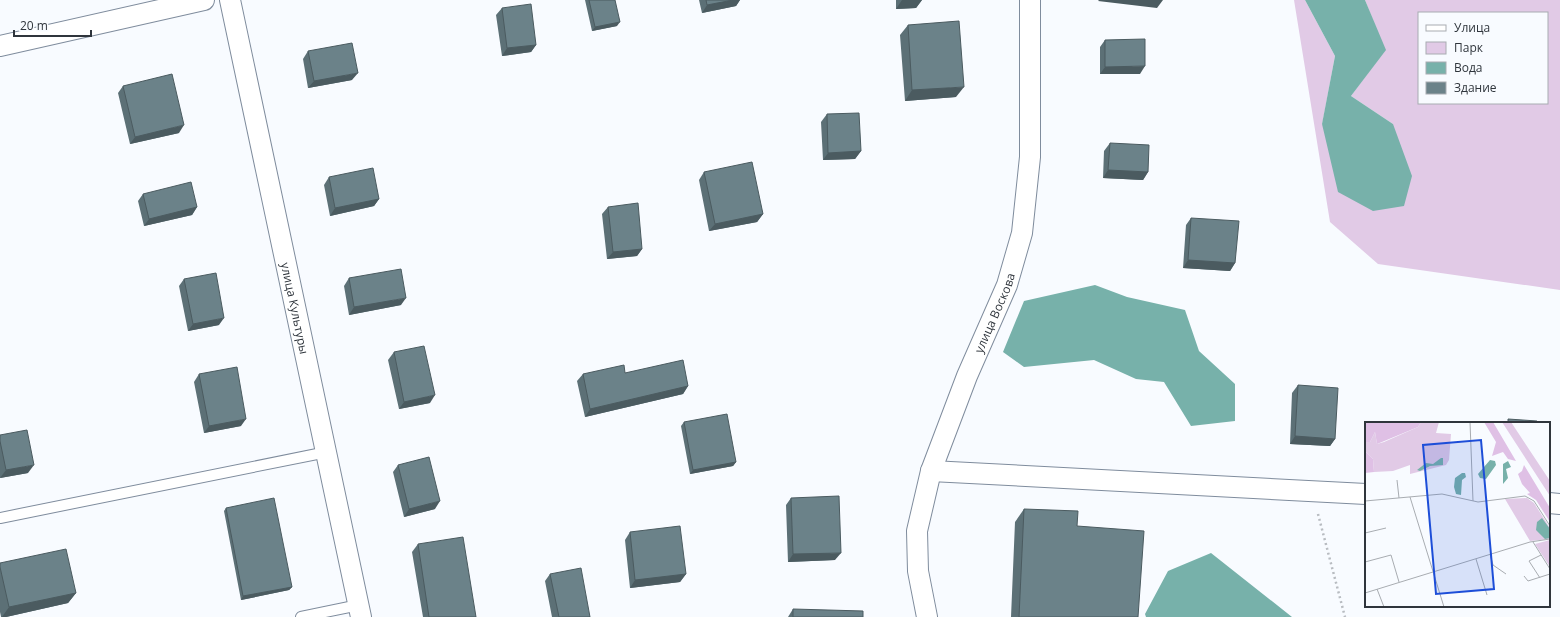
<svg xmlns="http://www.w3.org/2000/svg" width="1560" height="617" font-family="'Open Sans',sans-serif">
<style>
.green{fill:#e1cae6;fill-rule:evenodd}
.water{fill:#77b1aa}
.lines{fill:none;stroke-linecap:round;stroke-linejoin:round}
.service-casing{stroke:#7f8c9d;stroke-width:12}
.minor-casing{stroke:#7f8c9d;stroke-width:22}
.path{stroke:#b8bcc1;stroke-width:2.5;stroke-dasharray:2 3;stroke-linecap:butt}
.service{stroke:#fff;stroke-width:10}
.minor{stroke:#fff;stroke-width:20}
.wall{fill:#5c7076}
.shaded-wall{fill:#4b5b60}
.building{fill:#6b8289;stroke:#4b5b60}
.labels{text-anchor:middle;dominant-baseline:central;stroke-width:4;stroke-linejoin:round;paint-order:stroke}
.street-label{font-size:12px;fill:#2f353c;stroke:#f8fbff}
.inset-road{fill:none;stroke:#a8acb1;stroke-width:1}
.view{fill:#1d4ed8;fill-opacity:0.15;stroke:#1d4ed8;stroke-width:2}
.inset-edge{fill:none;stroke:#2f353c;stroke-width:2}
</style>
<rect width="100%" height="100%" fill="#f8fbff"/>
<path class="green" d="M1294 0H1305L1335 56 1322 125 1393 124 1351 96 1385 50 1365 0H1560V290L1378 264 1330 222ZM1419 13H1547V103H1419Z"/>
<path class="water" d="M1305 0H1365L1386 50 1351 96 1393 124 1412 176 1404 206 1373 211 1338 192 1322 124 1335 56Z
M1095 285 1127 297 1185 310 1199 351 1235 384V421L1191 426 1164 382 1136 379 1094 360 1024 367 1003 352 1024 301Z
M1211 553 1292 617H1146L1145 614 1168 571Z"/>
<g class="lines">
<g class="service-casing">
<path id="service" d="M0 518 327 452
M301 617 359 605"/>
</g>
<g class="minor-casing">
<g id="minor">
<path id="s1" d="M230 0 361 617"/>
<path d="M0 46 204 0"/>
<path d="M931 471 1366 494"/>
<path d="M1549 503 1560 504"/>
<path id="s2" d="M927 617 918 571 917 531 931 471 967 376 1007 285 1022 233 1030 157V0"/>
</g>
</g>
<path class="path" d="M1318 514 1345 617"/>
<use href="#service" class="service"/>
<use href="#minor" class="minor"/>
</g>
<path class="wall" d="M585 0H615L617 26 592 31Z
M699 0H740L736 6 702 13Z
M896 0H922L916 8 896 9Z
M502 8 536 45 531 52 502 56 496 15Z
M908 25 956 97 905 101 900 35Z
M1105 40 1140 74H1100V47Z
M308 51 352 80 308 88 303 59Z
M123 86 179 133 130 144 118 93Z
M827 114 861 151 855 159 823 160 821 122Z
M1110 143 1148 172 1143 180 1103 178 1104 151Z
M704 172 763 214 757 222 709 231 699 180Z
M329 177 379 199 374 206 330 216 324 185Z
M143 194 197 207 192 215 144 226 138 201Z
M608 207 642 249 637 256 607 259 602 214Z
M1191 218 1235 263 1230 271 1183 268 1186 225Z
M349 278 401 305 349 315 344 286Z
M184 279 219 325 188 331 179 286Z
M394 352 430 403 399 409 388 360Z
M625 373 688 386 683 394 585 417 577 381 583 374Z
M199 374 241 426 204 433 194 382Z
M1298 385 1335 439 1330 446 1290 444 1292 393Z
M684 422 736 462 733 466 690 474 681 426Z
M0 435 28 473 0 478Z
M398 465 435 509 404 517 393 472Z
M791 498 835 560 788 562 786 505Z
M226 508 292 587 289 590 241 600 224 511Z
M1024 509 1077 526 1138 617H1011L1015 522Z
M630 532 686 574 680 582 630 588 625 540Z
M418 544 476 617H423L412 552Z
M0 563 76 593 68 603 6 617H1L0 612Z
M550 574 590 617H552L545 581Z
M793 609V617H788Z"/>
<path class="shaded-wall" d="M733 0H740L736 6 702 13 707 5Z
M902 0H922L916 8 896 9Z
M1099 0H1163L1157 8 1098 1Z
M620 22 617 26 592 31 595 27Z
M536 45 531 52 502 56 507 48Z
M1145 66 1140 74H1100L1105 67Z
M358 73 352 80 308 88 314 81Z
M964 87 956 97 905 101 912 90Z
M184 125 179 133 130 144 135 137Z
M861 151 855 159 823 160 828 153Z
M1108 170 1148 172 1143 180 1103 178Z
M379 199 374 206 330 216 335 208Z
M197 207 192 215 144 226 149 219Z
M763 214 757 222 709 231 715 224Z
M642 249 637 256 607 259 613 252Z
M1188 260 1235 263 1230 271 1183 268Z
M406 298 401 305 349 315 354 307Z
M224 318 219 325 188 331 193 324Z
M688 386 683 394 585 417 590 409Z
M435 395 430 403 399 409 404 402Z
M246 419 241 426 204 433 209 426Z
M1295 436 1335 439 1330 446 1290 444Z
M736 462 733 466 690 474 693 470Z
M34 465 28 473 0 478 6 470Z
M440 501 435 509 404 517 409 509Z
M841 553 835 560 788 562 793 554Z
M686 574 680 582 630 588 635 580Z
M292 587 289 590 241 600 243 596Z
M76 593 68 603 6 617H2L9 607Z"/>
<path class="building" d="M589 0H615L620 22 595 27Z
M706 0H733L707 5Z
M531 4 536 45 507 48 502 8Z
M959 21 964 87 912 90 908 25Z
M1145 39V66L1105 67V40Z
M352 43 358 73 314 81 308 51Z
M172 74 184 125 135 137 123 86Z
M859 113 861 151 828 153 827 114Z
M1110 143 1149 145 1148 172 1108 170Z
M752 162 763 214 715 224 704 172Z
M373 168 379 199 335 208 329 177Z
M191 182 197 207 149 219 143 194Z
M638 203 642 249 613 252 608 207Z
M1191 218 1239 221 1235 263 1188 260Z
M401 269 406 298 354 307 349 278Z
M216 273 224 318 193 324 184 279Z
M424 346 435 395 404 402 394 352Z
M683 360 688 386 590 409 583 374 624 365 625 373Z
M237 367 246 419 209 426 199 374Z
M1298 385 1338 388 1335 439 1295 436Z
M727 414 736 462 693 470 684 422Z
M1508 419 1537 421V423H1508Z
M27 430 34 465 6 470 0 441V435Z
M429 457 440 501 409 509 398 465Z
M839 496 841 553 793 554 791 498Z
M274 498 292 587 243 596 226 508Z
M1024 509 1078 511 1077 526 1144 531 1138 617H1019Z
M680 526 686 574 635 580 630 532Z
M463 537 476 617H429L418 544Z
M66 549 76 593 9 607 0 567V563Z
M581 568 590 617H559L550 574Z
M793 609 863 611V617H793Z"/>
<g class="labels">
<g class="street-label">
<text stroke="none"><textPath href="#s1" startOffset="315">улица Культуры</textPath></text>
<text stroke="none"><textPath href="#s2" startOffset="319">улица Воскова</textPath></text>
</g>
</g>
<g transform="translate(1365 422)">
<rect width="185" height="185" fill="#f8fbff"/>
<path d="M56 0H74L71 11 86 12 84 38 81 43 45 52V43L28 49 9 50 8 37 0 29V20H5L10 10 12 22 19 20 53 5ZM137 0H146L185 59V74ZM162 76 169 81 185 106V117L165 119 140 77ZM185 118V145L170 122Z" fill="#e1cae6"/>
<path d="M0 0H56L53 5 12 22 10 10 5 20H0ZM119 0H128L151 39 143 37 138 30 127 34 131 20ZM0 29 8 37 9 50 0 51ZM159 43 185 86V100L171 78 162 72 165 71 157 62 153 52 157 49Z" fill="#dfc0e5"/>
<path d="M76 36H78V43L65 44 55 49 52 48 61 41 68 42ZM125 38 130 39 131 43 121 57 115 56 113 52ZM143 39 146 45 141 47 143 56 138 62V42ZM97 51H100L101 55 97 58 96 73 91 72 89 65 90 56ZM177 96 185 107V116L180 117 171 108 172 100Z" fill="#77b1aa"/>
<path class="inset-road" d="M105 0 108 79M32 58 34 76M45 75 79 185M0 79 77 72 113 80 160 74 169 79 185 104M0 111 21 106M168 120 185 147M125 132 128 143 141 152M111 137 122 173M0 140 26 133 34 160M159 154 163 159 185 152M175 156 164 139 176 133M12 167 19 185M0 171 165 120 185 117"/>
<path class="view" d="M116 18 129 167 71 172 58 23Z"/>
<rect width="185" height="185" class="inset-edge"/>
</g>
<rect x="1418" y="12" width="130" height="92" fill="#f8fbff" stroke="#a8acb1"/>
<rect x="1426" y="25" width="20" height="6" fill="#ffffff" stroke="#a8acb1"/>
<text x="1454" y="32" font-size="12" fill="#2f353c">Улица</text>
<rect x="1426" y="42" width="20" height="12" fill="#e1cae6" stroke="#a8acb1"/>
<text x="1454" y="52" font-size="12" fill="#2f353c">Парк</text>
<rect x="1426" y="62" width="20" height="12" fill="#77b1aa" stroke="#a8acb1"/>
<text x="1454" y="72" font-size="12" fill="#2f353c">Вода</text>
<rect x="1426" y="82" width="20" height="12" fill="#6b8289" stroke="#a8acb1"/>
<text x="1454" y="92" font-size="12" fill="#2f353c">Здание</text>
<path d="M14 30v6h77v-6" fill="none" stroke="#2f353c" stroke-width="2"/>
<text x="20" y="30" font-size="12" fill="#2f353c" stroke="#f8fbff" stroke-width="3" paint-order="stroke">20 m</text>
</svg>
